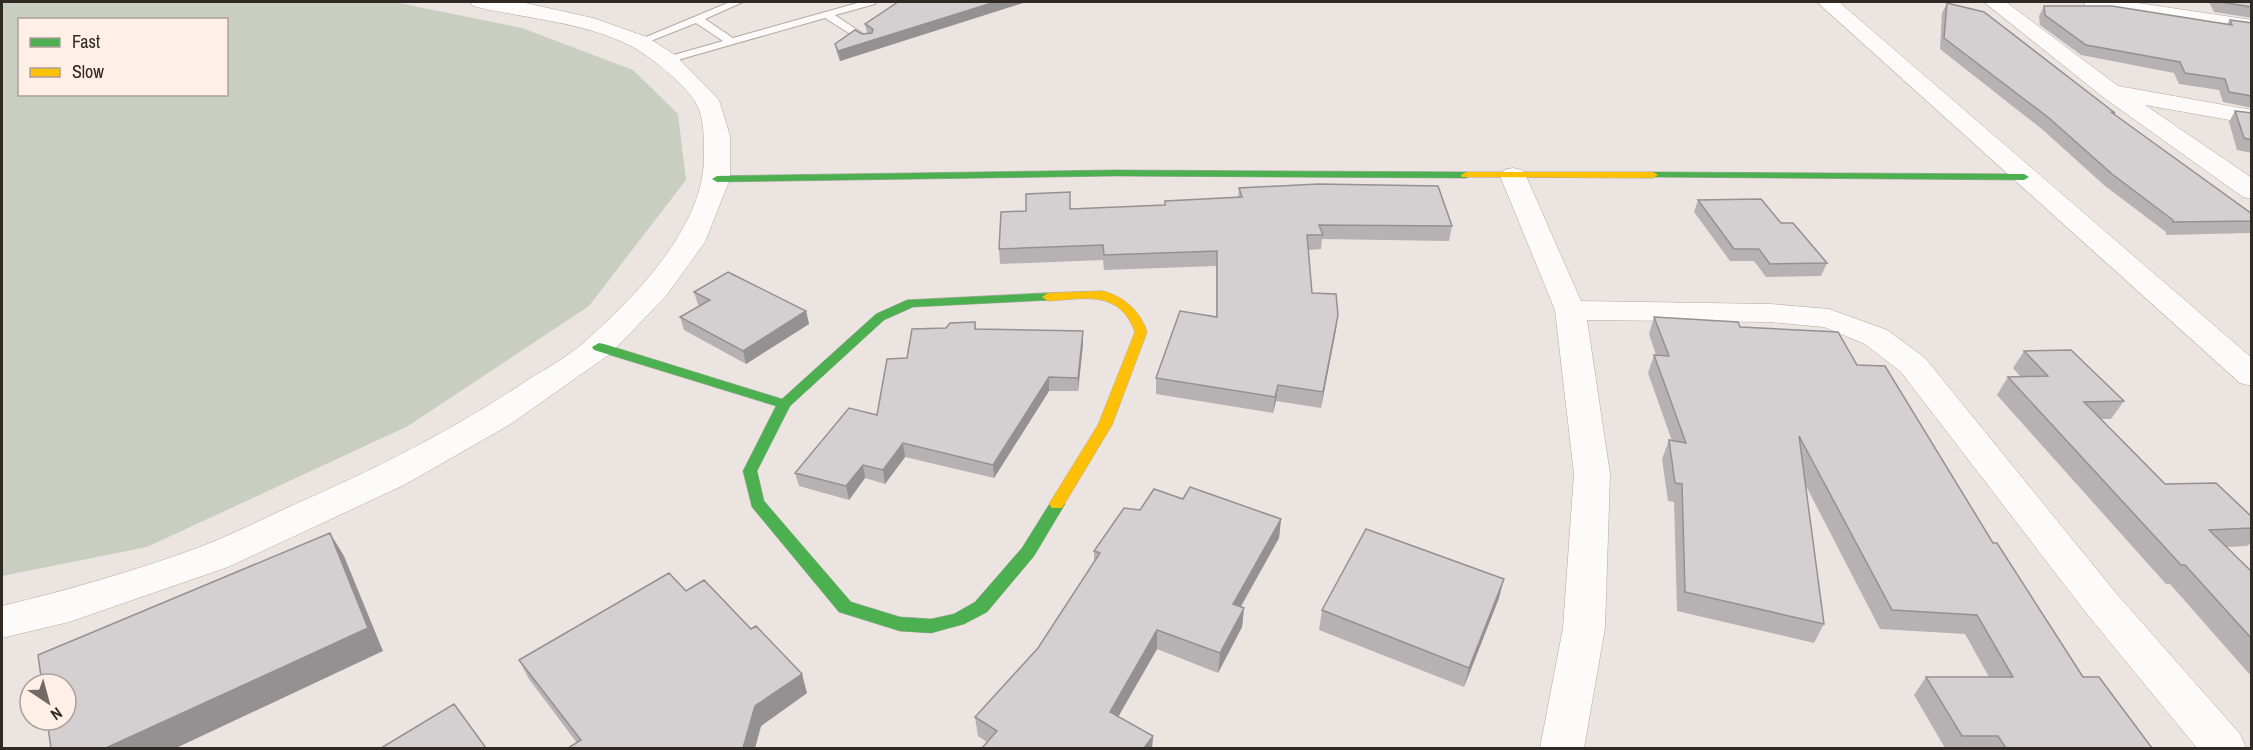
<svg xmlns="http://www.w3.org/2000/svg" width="2253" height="750" font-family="'Archivo Narrow',sans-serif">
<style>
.green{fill:#c8cfc1;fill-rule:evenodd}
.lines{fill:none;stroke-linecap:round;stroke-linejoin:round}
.lane-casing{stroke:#b0a9a6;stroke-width:2}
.street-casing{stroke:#b0a9a6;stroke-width:1}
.fast-casing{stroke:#b0a9a6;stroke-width:1}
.slow-casing{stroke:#b0a9a6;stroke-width:1}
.lane{fill:#fcfbfa;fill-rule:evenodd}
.street{fill:#fcfbfa;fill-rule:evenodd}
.fast{fill:#4caf50;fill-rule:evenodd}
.slow{fill:#ffc107;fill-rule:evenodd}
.wall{fill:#b6b2b3}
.shaded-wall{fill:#949192}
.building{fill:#d4cfd0;stroke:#949192;stroke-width:1.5}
</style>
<rect width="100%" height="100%" fill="#ece4e0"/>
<path class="green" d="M2 2H394L522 28 633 70 678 114 686 180 589 306 408 426 147 547 2 576ZM20 20H226V94H20Z"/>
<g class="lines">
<g class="lane-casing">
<path id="lane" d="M730 2H743L705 19 733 38 861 2H876L875 4 835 15 872 40 871 42H863L825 18 667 63 663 62V58L723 41 696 23 643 44H635L634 42Z"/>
</g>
<g class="street-casing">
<path id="street" d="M470 2H521L593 18 647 37 675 55 719 100 730 136V179L705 242 666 296 610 354 509 425 404 485 228 567 69 622 2 638V606C68 590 135 571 200 547 231 535 261 520 291 506 373 470 452 431 526 381 547 368 571 355 589 338 637 295 703 226 704 159 704 141 705 117 695 101 684 84 651 57 633 47 583 21 525 19 473 6Z
M1817 2H1839L2252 358V386L2240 383Z
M1984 2H2006L2118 86 2252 110V124L2145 105 2252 178V199L2243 197 2103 97Z
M2083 2H2131L2252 20V32L2093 8 2086 6Z
M1513 168 1522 170 1526 176 1581 301 1770 304 1829 309 1887 330 1925 358 2115 592 2240 734 2246 748H2197L2087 614 1901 372 1865 344 1824 327 1770 322 1587 320 1610 474 1605 628 1584 748H1540L1563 628 1574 474 1555 310 1500 176 1504 170Z"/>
</g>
<g class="fast-casing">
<path id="fast" d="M1115 170 1466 172 1471 175 1466 178 1115 176 717 182 712 179 717 176Z
M1653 172 2024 174 2029 177 2024 180 1649 177 1648 175Z
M1048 293 1054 297 1052 300 913 307 884 320 790 406 757 471 764 501 851 602 900 617 931 619 954 614 975 602 1022 548 1052 500H1062L1065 504 1034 556 987 612 964 624 931 633 900 631 839 612 752 507 743 471 776 406 594 350 592 347 599 343 604 344 782 399 876 314 907 300Z"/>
</g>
<g class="slow-casing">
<path id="slow" d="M1466 172H1653L1658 175 1653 178 1462 177 1461 175Z
M1103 291C1125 297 1140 311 1147 332L1112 425 1062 508H1052L1049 504 1098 425 1135 332C1119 289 1084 299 1048 301L1042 297 1048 293Z"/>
</g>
<use href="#lane" class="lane"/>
<use href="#street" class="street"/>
<use href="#fast" class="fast"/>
<use href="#slow" class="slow"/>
</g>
<path class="wall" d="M898 2H1026L840 61 837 54 835 44 862 34 867 33 865 24Z
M2209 2H2252V18L2214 12Z
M1947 3 2115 113 2114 114 2252 214 2251 233 2166 235V232L2105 186 2043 130 1940 49 1942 13Z
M2044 6 2227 24 2230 20 2252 23V108L2223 102 2219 90 2179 84 2174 73 2081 55 2040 25 2039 16Z
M2235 111 2252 113V153L2237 150 2229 122Z
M1239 188 1452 226 1449 241 1322 239 1321 249 1308 250 1312 293 1338 315 1321 408 1276 401 1273 413 1156 394V378L1216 316V266L1104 270 1103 260 1000 264 999 249 1070 209 1165 205V201L1238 198Z
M1698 200 1781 223 1827 263 1821 276 1766 277 1754 261H1730L1694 212Z
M694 292 806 311 809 324 746 364 684 330 680 317 700 306 698 305Z
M1654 317 1740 327 1857 365 1993 543 2083 677 2152 748H1945L1914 695 1926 677H1989L1965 634 1880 629 1805 484 1824 624 1814 643 1677 611 1674 502 1668 501 1662 459 1669 440 1672 441 1648 373 1654 355H1656L1649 334Z
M975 322 976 329 1083 344 1078 391H1049L994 478 905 457 885 484 865 478 849 500 799 486 795 473 877 415 946 328Z
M2024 351 2124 401 2111 419H2101L2165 484 2252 517V542L2247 546 2227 547 2252 572V677L2170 584H2166L1997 395 2008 377H2021L2013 368Z
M1183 499 1281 519 1279 538 1241 607 1244 608 1242 627 1218 673 1157 649 1118 717 1153 736 1152 748H982L987 742 978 736 975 717 1038 648 1094 562V551L1140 510Z
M686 591 807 693 761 726 755 748H568L577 743 529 679 519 660Z
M1499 598 1464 687 1319 630 1322 610Z"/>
<path class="shaded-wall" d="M995 2H1026L840 61 838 51Z
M806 311 809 324 746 364 743 351Z
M1338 315 1336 330 1321 408 1323 392Z
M1083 331V344L1078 391V378Z
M1049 377V391L994 478 993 465Z
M1278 385 1276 401 1273 413 1275 397Z
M903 443 905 457 885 484 883 470Z
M863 465 865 478 849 500 846 486Z
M1281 519 1279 538 1231 623 1233 604Z
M330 533 344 556 383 651 176 748H106Z
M1504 579 1499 598 1464 687 1469 668Z
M1244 608 1242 627 1218 673 1220 653Z
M1157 630V649L1110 731V712Z
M802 674 807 693 761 726 755 748H743L755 706Z
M1153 736 1152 748H1144Z"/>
<path class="building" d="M898 2H995L838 51 835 44 855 30 862 34 872 33 873 29 865 24Z
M2220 2H2252V7Z
M1947 3 1984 12 2115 113 2111 112 2252 214V221L2173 222V220L2112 174 2049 118 1944 38Z
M2044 6H2112L2232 25 2230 20 2252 23V96L2229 92 2225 79 2185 73 2180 62 2086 45 2045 15Z
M2235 111 2252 113V140L2244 138Z
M1318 184 1438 186 1452 226 1319 225 1323 235H1307L1312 293 1336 294 1338 315 1323 392 1278 385 1275 397 1156 378 1180 311 1217 317V251L1104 255 1103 245 999 249 1001 212 1026 211V194L1070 192V209L1165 205V201L1242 197 1239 188Z
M1761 199 1781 223H1793L1827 263 1770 264 1759 249H1734L1698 200Z
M728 272 806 311 743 351 680 317 710 300 694 292Z
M1654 317 1738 322 1740 327 1838 332 1857 365 1885 366 1993 543H1997L2083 677H2099L2152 748H2006L1998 736H1962L1926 677H2013L1977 615 1892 610 1799 436 1824 624 1685 592 1682 484 1675 483 1669 440 1686 443 1654 355 1669 356Z
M975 322V329L1083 331 1078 378 1049 377 993 465 903 443 883 470 863 465 846 486 795 473 849 408 877 415 887 359 907 358 912 329 946 328 950 323Z
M2071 350 2124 401 2084 402 2165 484 2216 483 2252 517V528L2209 530 2252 572V639L2185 565H2181L2008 377 2048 376 2024 351Z
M1190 487 1281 519 1233 604 1244 608 1220 653 1157 630 1110 712 1153 736 1144 748H982L997 731 975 717 1038 648 1100 553 1094 551 1124 508 1140 510 1154 489 1183 499Z
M1366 529 1504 579 1469 668 1322 610Z
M330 533 368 628 106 748H51L47 720H66V684H42L38 655Z
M669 573 686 591 704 580 751 629 756 626 802 674 755 706 743 748H568L581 740 519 660Z
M454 704 486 748H381Z"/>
<rect width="2253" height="750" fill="none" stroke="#2f2926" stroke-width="6"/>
<rect x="18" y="18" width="210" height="78" fill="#ffefe7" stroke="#aca09a" stroke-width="1.5"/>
<rect x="30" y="38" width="30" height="9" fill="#4caf50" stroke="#aca09a" stroke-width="1.5"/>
<text x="72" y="48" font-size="18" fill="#2f2926">Fast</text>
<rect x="30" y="68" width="30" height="9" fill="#ffc107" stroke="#aca09a" stroke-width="1.5"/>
<text x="72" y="78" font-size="18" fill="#2f2926">Slow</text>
<g transform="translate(48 702) rotate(144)"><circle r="28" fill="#ffefe7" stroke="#aca09a" stroke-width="1.5"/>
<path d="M0-4.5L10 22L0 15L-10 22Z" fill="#716a67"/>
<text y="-9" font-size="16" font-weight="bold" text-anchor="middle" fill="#2f2926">N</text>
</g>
</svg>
